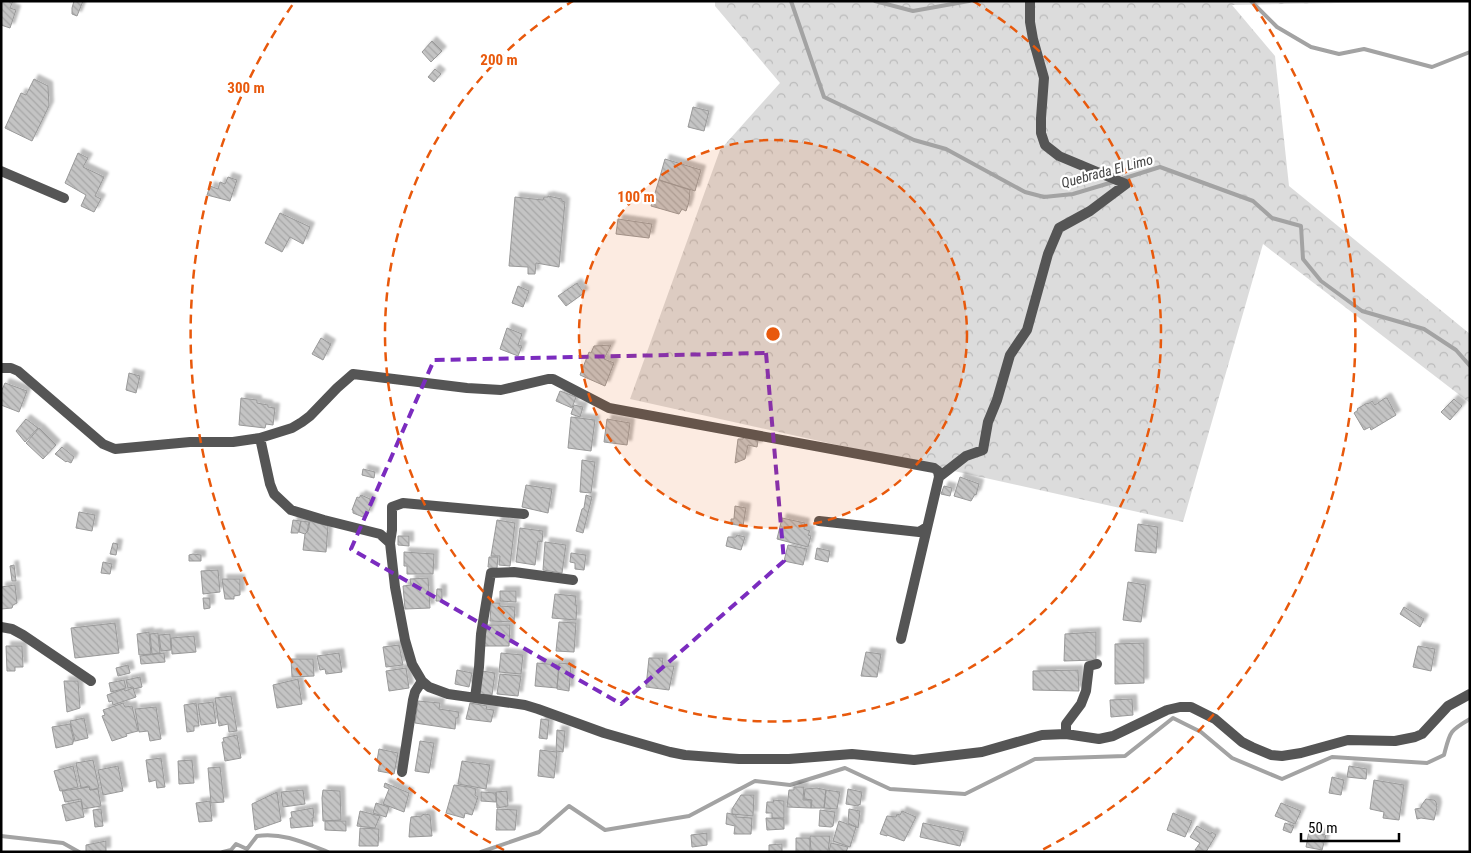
<svg xmlns="http://www.w3.org/2000/svg" width="1471" height="853" font-family="'Roboto Condensed',sans-serif">
<style>
.forest{fill:url(#forest-crowns)}
.lines{fill:none;stroke-linecap:round;stroke-linejoin:round}
.stream{stroke:#a3a3a3;stroke-width:4}
.building{fill:url(#building-back-hatch);stroke:#999;filter:url(#shadow)}
.minor{stroke:#555;stroke-width:10}
.tertiary{stroke:#555;stroke-width:10}
.marked{fill:none;stroke:#7b2cbf;stroke-width:4;stroke-dasharray:10 6;stroke-linejoin:round}
.ring{fill:none;stroke:#e8590c;stroke-width:2.5;stroke-dasharray:9 6}
.labels{text-anchor:middle;dominant-baseline:central;stroke-width:4.5;stroke-linejoin:round;paint-order:stroke}
.water-label{font-size:14px;font-style:italic;fill:#444;stroke:#fff}
.centre{fill:#e8590c;stroke:#fff;stroke-width:2.5}
.ring-label{font-size:15px;text-anchor:middle;font-weight:bold;fill:#e8590c;stroke:#fff;stroke-width:4.5;stroke-linejoin:round;paint-order:stroke}
</style>
<defs>
<pattern id="forest-crowns" width="20" height="18" patternUnits="userSpaceOnUse" patternTransform="scale(1.25)"><rect width="20" height="18" fill="#dcdcdc"/><path d="M2 6a3 3 0 1 1 6 0M12 15a3 3 0 1 1 6 0" fill="none" stroke="#bbb"/></pattern>
<pattern id="building-back-hatch" width="6" height="6" patternUnits="userSpaceOnUse" patternTransform="scale(1.25)"><rect width="6" height="6" fill="#c4c4c4"/><path d="M-1 5l2 2M0 0l6 6M5-1l2 2" fill="none" stroke="#a7a7a7"/></pattern>
<filter id="shadow"><feDropShadow dx="4.5" dy="-4.5" stdDeviation="1" flood-color="#0004"/></filter>
</defs>
<rect width="100%" height="100%" fill="#fff"/>
<path class="forest" d="M715 1H1444L1232 5 1275 56 1289 186 1470 334V403L1263 244 1183 522 630 399 720 150 780 83 715 6Z"/>
<g class="lines">
<path class="stream" d="M791 1 824 97 914 140 946 149 1025 192 1044 197 1073 194 1113 182
M875 1 913 11 969 1
M1251 1 1277 27 1311 47 1339 54 1364 49 1432 67 1470 52
M1122 179 1160 167 1253 201 1272 218 1301 226 1303 259 1321 281 1362 311 1424 329 1456 350 1470 366
M1 836 63 843 79 852
M223 852 231 850 236 844 247 849 257 836C282 832 305 843 328 852
M481 852 539 832 569 806 605 830 689 816 755 781 790 785 845 768 890 789 965 794 1035 759 1125 756 1173 718 1201 732 1232 758 1282 779 1332 757 1427 763 1444 755C1450 732 1449 731 1470 719"/>
</g>
<path class="building" d="M1 1H13L10 8 16 10 10 28 1 25Z
M74 1H83L77 16 72 14V8Z
M432 41 442 51 431 62 422 52Z
M435 69 441 74 434 82 428 77Z
M34 79 48 86 49 106 32 141 5 128 21 93 26 95Z
M693 107 709 111 704 131 688 127Z
M78 153 88 158 83 167 104 177 95 196 101 199 94 212 81 206 86 195 65 183Z
M665 159 701 170 695 191 659 180Z
M228 177 237 180 230 201 207 195 210 186 218 189 220 182 225 184Z
M659 180 690 190 689 202 686 211 682 209 679 214 651 206Z
M548 196 562 199V201L565 202 559 267 536 263 535 274H528V267L509 266 515 197 543 200 544 197H548Z
M280 213 310 227 303 244 290 237 282 252 265 243Z
M618 219 652 224 649 238 616 234Z
M577 283 584 293 566 306 558 296Z
M518 286 529 291 523 307 512 303Z
M507 328 522 334 518 345 522 346 518 356 500 349Z
M321 338 331 344 323 360 312 354Z
M611 345 604 359 614 363 605 386 580 375 589 352 591 353 594 346Z
M129 373 140 376 136 393 126 390Z
M5 383 27 391 19 412 1 405V392Z
M560 391 576 397 572 408 556 401Z
M241 398 257 400V403L268 405V407L275 408 273 425 266 424 265 428 239 425Z
M1385 398H1387L1396 415 1371 430 1370 427 1364 430 1354 413 1358 410 1357 409 1367 403 1368 404 1372 401 1375 405Z
M1454 399 1462 406 1450 420 1441 412Z
M574 405 583 407 580 417 571 414Z
M571 417 595 420 591 451 568 448Z
M26 419 38 428 25 442 16 431Z
M607 419 630 423 627 445 604 442Z
M39 428 56 445 43 459 26 443Z
M744 437 756 439V441H758L757 447 748 445 745 459 735 463 738 439H743Z
M62 447 74 457 71 463 67 461 66 462 55 454Z
M582 460 595 462 591 493 580 492Z
M363 469 375 472 374 478 362 475Z
M960 477 979 484 976 495 975 494 971 501 954 496Z
M526 485 552 489 548 513 522 507Z
M944 486 952 488 950 496 941 494Z
M361 495 370 499V501L372 503 367 516 364 515 363 517 353 513V510H352L357 497 359 498Z
M586 495 592 497 583 533 576 531 582 509 584 508Z
M735 506 746 508 743 526 731 524V519H734Z
M79 512 95 515 92 531 76 528Z
M782 518 805 523 804 529 810 531 808 535 811 536 808 547 777 539Z
M293 520 301 521 298 533H291Z
M497 520 515 523 510 566 499 565 500 556H491Z
M301 521 309 522 307 532 305 534 299 532Z
M310 521 328 526 326 552 303 550 305 534 308 531Z
M1138 524 1158 527 1156 553 1135 551Z
M520 528 543 531 542 542 538 541 535 565 516 562Z
M737 535 745 537 741 550 726 546 728 537H736Z
M398 536H409V546L398 545Z
M545 542 566 545 562 573 543 570Z
M113 543 118 544 116 555 110 554Z
M788 545 807 549 803 565 784 561Z
M817 548 830 551 828 562 815 559Z
M404 552 434 554 433 574H407V566H404Z
M571 553 586 555 584 570 575 569V563L570 562Z
M193 554 201 555V561H189V555Z
M489 557H498L497 568 488 567Z
M103 562 112 564 110 574 101 573Z
M14 565 16 581H12L10 566Z
M218 570 220 592 203 594 201 571Z
M428 578 430 608 405 609 403 586 411 585 410 579Z
M222 579H240V595L234 596V599H225Z
M1128 582 1146 585 1141 622 1123 620Z
M15 585 17 603 13 605 12 608 1 609V587Z
M437 589H442V601H436Z
M500 591H516V602L500 601Z
M555 594 576 596 575 605H577L576 620 552 618Z
M203 598H210V608L204 609Z
M491 603H500V606L515 607 514 622 490 621Z
M1404 607 1424 619 1420 627 1400 614Z
M559 622 576 623 574 652 556 651Z
M115 623 119 653 75 658 71 628Z
M486 625H510L509 646H484Z
M149 632 151 654 139 655 137 634Z
M1096 632V660L1064 661 1065 634Z
M158 633 160 653 152 654 150 634Z
M170 634 171 650 161 651 159 635Z
M194 636 196 652 172 654 171 638Z
M1144 643V683L1115 684V644Z
M399 645 403 665 386 667 383 647Z
M6 646H22L23 667H15V671H7Z
M1418 646 1435 649 1431 671 1413 667Z
M866 652 881 654 877 677 861 676Z
M164 653 165 662 141 664 140 656Z
M339 653 342 672 326 674 325 669 320 670 317 656Z
M501 653 523 655 521 674 499 672Z
M649 658H663L662 666H674L669 690 646 687Z
M291 659H313L314 676 292 677Z
M537 663 559 665 557 688 535 686Z
M559 663 571 664 569 691 557 689Z
M128 665 130 673 118 676 116 668Z
M406 668 409 688 389 691 386 671Z
M457 670 472 673 469 687 455 684Z
M1078 670 1079 691 1033 690V671Z
M482 671 495 673 492 695 479 694Z
M500 674 521 676 518 696 497 694Z
M140 677 142 687 134 689 133 687 128 688 126 680Z
M298 679 302 704 277 708 273 685Z
M124 680 126 688 111 692 109 683Z
M64 681H78L80 708 67 712Z
M133 688 136 697 113 705 112 701 109 702 107 695 124 689 125 691Z
M231 696 237 731 229 732 228 724 219 726 215 698Z
M1132 699 1133 715 1111 717 1110 700Z
M418 701 440 703 439 709 459 712 458 718H456L455 729 415 723Z
M213 702 216 723 201 725 198 704Z
M123 703 125 707 132 706 138 731 126 734 127 736 112 741 102 716 105 715 103 710Z
M196 703 199 726H194V731L187 732 184 705Z
M470 703 487 706 486 709 494 710 491 722 466 719Z
M156 707 161 739 150 741 148 731 139 732 135 709Z
M84 718 88 738 75 741 70 721Z
M541 719 549 720 547 739 539 738Z
M70 724 74 742H72L73 744 56 748 52 727Z
M557 730 565 731 563 752 556 751Z
M237 735 241 758 225 761 222 742H224L223 738Z
M420 741 434 743 429 773 415 771Z
M379 749 398 753 394 774 378 771 380 762 377 761Z
M540 750 557 752 554 778 538 776Z
M161 758 165 787 157 788 156 780 149 782 146 760Z
M93 760 99 788 90 790 89 786 81 788 76 763Z
M192 760 194 783 179 784 178 761Z
M462 761 490 765 486 789 458 784Z
M73 766 78 787 60 791 54 771Z
M118 766 123 791 103 795 98 770Z
M1349 766 1367 769 1366 779 1347 777Z
M220 767 224 802 211 803 208 768Z
M1332 777 1344 780 1341 795 1329 793Z
M1374 780 1404 785 1399 820 1383 818 1384 812 1370 809Z
M385 783 409 793 404 812 383 804 389 789 384 787Z
M454 785 469 787 476 789 475 795 478 797 472 815 465 813 464 818 446 813Z
M89 787 90 790 98 789 101 806 83 809 81 799 65 802 62 791Z
M794 787H804L803 800H811V808L787 807 789 790H794Z
M817 788 826 790 824 808H811L812 800 804 799 805 789Z
M848 789 862 792 860 805 859 804 858 806 846 804Z
M303 790 305 804 283 807 281 792Z
M323 790 340 791 341 820 323 821 322 798Z
M826 790 840 792 837 809 824 808Z
M507 791 508 806 497 808 496 792Z
M277 792 281 821 255 830 252 804Z
M481 792 496 793V802L481 801Z
M741 795H754L753 816 732 814V809Z
M1426 799 1434 800 1436 802 1437 807 1434 820 1421 818 1417 819 1415 809 1421 808V806Z
M773 800 784 801V818H772V813H766L767 802H774Z
M81 801 84 817 66 821 62 805Z
M210 801 212 821 199 822 196 803Z
M376 803 389 807 386 817 373 813Z
M1281 803 1301 811 1295 824 1275 816Z
M313 808 314 818H312L313 826 291 828 290 818H292L291 812Z
M101 809 103 826 95 827 93 810Z
M497 809 517 810 515 830H496Z
M849 809 860 811 858 828 848 823Z
M820 810 835 812 833 826 831 827 819 826Z
M360 811 380 816 375 828 357 826Z
M902 811 916 817 904 841 887 835V836L880 834 887 816 896 817 897 814 900 815Z
M727 813 736 815V817L752 818 751 834H734L735 826 726 824Z
M1173 813 1192 821 1185 837 1167 830Z
M425 814 430 815 432 836 409 837 410 824 411 817 422 816V815Z
M766 818 784 819V829L767 830Z
M325 821H346V831L325 830Z
M839 821 856 827 850 847 833 841Z
M923 823 964 832 960 846 920 837Z
M1285 823 1294 826 1291 833 1283 830Z
M1197 826 1211 834 1212 832 1216 835 1206 852 1195 850 1200 843 1190 837Z
M360 828 379 829 378 846H359Z
M1309 831 1326 835 1322 850 1306 847Z
M707 833V845L692 847 691 835Z
M810 836H830L828 852H811Z
M796 838H810V852H796Z
M106 841V852H90V851L86 852V845Z
M831 843 848 847 846 852 829 851Z
M782 844V852H769V845Z"/>
<g class="lines">
<path class="minor" d="M1030 1V22L1033 39 1044 78 1041 118V133L1045 145 1059 156 1126 184
M1 368H11L18 371 103 444 115 449 190 442H233L260 438 292 428 302 422 310 416 337 388 353 374 467 388 501 390 548 379H553L609 408 934 468 938 471 939 477 901 639
M260 438 270 484 274 494 291 510 324 520 380 534 390 543 395 587 405 640 412 664 422 681 429 687 448 694 525 705 538 709 604 733 670 752 685 755 739 759H789L852 754 914 760 982 752 1042 735 1066 734 1099 739 1113 736 1167 710 1180 707H1191L1215 719 1242 742 1252 747 1271 755 1282 756 1301 753 1348 740 1395 741 1415 737 1422 734 1448 706 1470 694
M939 477 966 456 983 450 988 422 997 400 1010 355 1027 330 1048 254 1059 228 1090 211 1126 184
M819 521 919 532 927 527
M390 543 392 530V507L403 503 524 514
M1 627 12 629 23 635 91 681
M475 698 479 667 481 634 491 573 514 572 573 580
M1066 734V724L1081 704 1086 691 1089 666 1097 664
M402 772 413 700 415 692 422 681"/>
<path class="tertiary" d="M1 171 64 198"/>
</g>
<path class="marked" d="M766 353 784 561 621 704 351 549 434 360Z"/>
<circle cx="773" cy="334" r="194" fill="#e8590c" fill-opacity=".12"/>
<g class="ring">
<circle cx="773" cy="334" r="194"/>
<path d="M973 1A388 388 0 1 1 573 1"/>
<path d="M504 850A582 582 0 0 1 293 4M1253 4A582 582 0 0 1 1042 850"/>
</g>
<g class="labels">
<g class="water-label">
<text transform="translate(1107 171) rotate(-15)">Quebrada El Limo</text>
</g>
</g>
<circle cx="773" cy="334" r="8" class="centre"/>
<g class="ring-label">
<text x="499" y="65">200 m</text>
<text x="246" y="93">300 m</text>
<text x="636" y="202">100 m</text>
</g>
<rect width="1471" height="853" fill="none" stroke="#000000" stroke-width="5"/>
<path d="M1301 833v8h98v-8" fill="none" stroke="#000000" stroke-width="2.5"/>
<text x="1308" y="833" font-size="15" fill="#000000" stroke="#ffffff" stroke-width="4" paint-order="stroke">50 m</text>
</svg>
